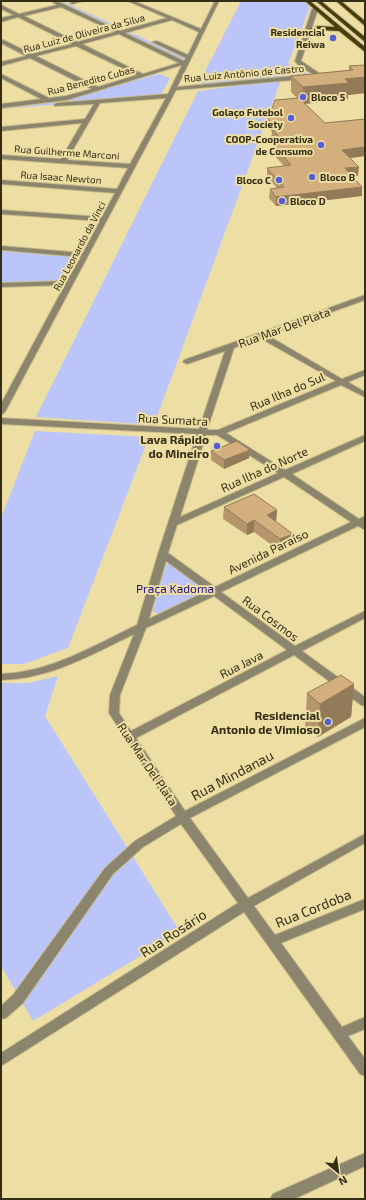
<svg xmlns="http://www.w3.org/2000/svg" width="366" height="1200" font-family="'Exo 2',sans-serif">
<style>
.green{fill:#bbc5fa}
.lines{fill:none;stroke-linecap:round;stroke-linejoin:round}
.minor-casing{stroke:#c8bb88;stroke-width:2}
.major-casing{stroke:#c8bb88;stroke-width:2}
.minor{fill:#8b856e;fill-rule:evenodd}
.major{fill:#483d0d;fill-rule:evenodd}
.wall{fill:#b5966c}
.shaded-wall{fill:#937a58}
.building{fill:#d2af7d;stroke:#937a58}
.poi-dot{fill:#565fd6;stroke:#eddea4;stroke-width:1.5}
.labels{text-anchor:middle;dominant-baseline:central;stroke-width:4;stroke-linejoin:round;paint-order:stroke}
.far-poi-label{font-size:10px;font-weight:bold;fill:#342e17;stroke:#eddea4;text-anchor:end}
.far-street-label{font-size:10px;fill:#342e17;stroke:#eddea4}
.street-label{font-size:12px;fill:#342e17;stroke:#eddea4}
.poi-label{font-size:12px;font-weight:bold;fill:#342e17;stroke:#eddea4;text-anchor:end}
.park-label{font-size:12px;fill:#25138d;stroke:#eddea4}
.near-street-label{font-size:14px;fill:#342e17;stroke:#eddea4}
</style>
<rect width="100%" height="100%" fill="#eddea4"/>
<path class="green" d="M57 1H62L184 57 182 61Z
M241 1H304L310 7 288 64 309 74 203 84 199 83Z
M158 74 170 78 160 96 1 109V106L67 99Z
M281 80 154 425 36 417 198 91Z
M1 251 75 257 62 281 1 283Z
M35 431 149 437 68 648 24 664H1V518Z
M167 564H171L207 591 162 613 157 614 150 609Z
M58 676 45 716 180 932 33 1021 1 966V683H28Z"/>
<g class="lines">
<g class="minor-casing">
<path id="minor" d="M51 1H57L120 31 167 18 128 1H134L201 29 215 1H219L177 87 305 75 308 77 305 79 176 90 5 412 1 415V404L65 285 1 287V283L67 281 81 257 1 250V246L83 253 100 221 1 214V210L102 217 115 193 1 184V180L117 189 128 168 1 159V155L61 159 82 123 1 131V127L85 119 94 104 55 106 54 105 57 103 168 94 182 65 67 100 1 108V104L41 99 1 78V74L49 98 66 96 92 89 30 58 1 66V62L26 56 1 43V39L32 54 72 44 18 17 1 22V18L14 15 1 9V5L19 14 57 5ZM61 7 115 32 77 42 24 16ZM172 20 199 32 188 55 157 41 152 42 186 58 184 61 125 33ZM119 34 179 63 143 74 82 44ZM76 46 137 75 98 87 36 56ZM166 98 130 164 67 160 100 103Z
M74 1H83L72 4 70 3Z
M315 7 318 9 301 61 322 75V77L320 78 299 66 295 61 312 9Z
M365 295V300L267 335 342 379 365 370V375L348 382 365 392V397L341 385 226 433 285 470 365 435V441L292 474 359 519 365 516V530L358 526 221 592 295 646 365 611V618L302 651 365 697V706L361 705 294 655 136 738 185 811 365 718V727L190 818 248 898 365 834V843L254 906 275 935 365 899V909L281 943 342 1027 365 1017V1029L348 1036 365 1059V1076L360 1074 244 912 1 1066V1053L238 903 181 824 143 847 113 874 23 1003 6 1018 1 1019V1006L13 995 105 868 135 841 176 816 109 713 110 695 134 634C91 655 50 679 1 680V674C51 672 93 646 137 625L158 554 197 434 1 424V418L199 429 225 351 187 364 183 362 184 360ZM260 338 336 381 218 430H207L234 348ZM206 435H217L278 473 180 517ZM284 477 351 522 215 587 168 553 177 525ZM166 561 207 591 149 619ZM214 596 287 650 131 731 119 713 120 695 146 628Z
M365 1153V1166L294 1199H270L273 1194Z"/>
</g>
<g class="major-casing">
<path id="major" d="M305 1H310L365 47V52L339 31 319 30 306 32V30L319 26 335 27Z
M316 1H321L365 37V42Z
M336 1H341L365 21V26Z"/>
</g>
<use href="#minor" class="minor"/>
<use href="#major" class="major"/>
</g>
<path class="wall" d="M365 65V93L348 95V99L305 104 325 123 365 119V156L350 158 358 176H352L362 187V196L276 206 269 198 270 189 277 188 267 177V168L284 166 273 154V144H277L271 138 272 132 268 127V119L297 98 291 92V76L349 70V66Z
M211 451 249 458 224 469 211 460Z
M224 507 277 510 276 521 293 545 280 551 254 532 247 535 223 519Z
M354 684 351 717 318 737 305 727 307 693Z"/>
<path class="shaded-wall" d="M365 77V93L348 95V99L302 104 303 87 345 79Z
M365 147V156L342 159V150Z
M359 167 358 176 344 177 345 168Z
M362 187V196L276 206V197Z
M250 450 249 458 224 469V460Z
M277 510 276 522 267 515Z
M254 520V532L247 535V524Z
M293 534V545L280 551V539Z
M354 684 351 717 318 737 320 704Z"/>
<path class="building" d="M365 65V77L345 79 349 83 303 87 291 76 353 70 349 66Z
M299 98 325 123 365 119V147L342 150 359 167 345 168 362 187 276 197 270 189 284 187 267 168 291 165 273 144 284 142 272 129 276 128 268 119 275 100Z
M237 441 250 450 224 460 211 451Z
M254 494 277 510 267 515 293 534 280 539 254 520 247 524 224 507Z
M341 675 354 684 320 704 307 693Z"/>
<g class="poi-dot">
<circle cx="333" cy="38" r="4"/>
<circle cx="303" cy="97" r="4"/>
<circle cx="291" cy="118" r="4"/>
<circle cx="321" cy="145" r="4"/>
<circle cx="312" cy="177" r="4"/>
<circle cx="279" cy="180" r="4"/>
<circle cx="282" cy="201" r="4"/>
<circle cx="217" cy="446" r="4"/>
<circle cx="328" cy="722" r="4"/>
</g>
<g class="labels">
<g class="far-poi-label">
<text x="325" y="32">Residencial<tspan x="325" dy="12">Reiwa</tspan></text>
<text x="311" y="97" text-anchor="start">Bloco 5</text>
<text x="283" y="112">Golaço Futebol<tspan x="283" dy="12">Society</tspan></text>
<text x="313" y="139">COOP-Cooperativa<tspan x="313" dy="12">de Consumo</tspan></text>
<text x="320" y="177" text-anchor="start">Bloco B</text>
<text x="271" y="180">Bloco C</text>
<text x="290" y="201" text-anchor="start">Bloco D</text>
</g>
<g class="far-street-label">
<text transform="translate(84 33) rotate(-15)">Rua Luiz de Oliveira da Silva</text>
<text transform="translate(244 73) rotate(-5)">Rua Luiz Antônio de Castro</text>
<text transform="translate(91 80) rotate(-15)">Rua Benedito Cubas</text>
<text transform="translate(67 152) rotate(4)">Rua Guilherme Marconi</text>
<text transform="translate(61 177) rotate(4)">Rua Isaac Newton</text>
<text transform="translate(79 246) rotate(-62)">Rua Leonardo da Vinci</text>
</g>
<g class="street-label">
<text transform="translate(284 327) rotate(-20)">Rua Mar Del Plata</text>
<text transform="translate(287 391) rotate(-23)">Rua Ilha do Sul</text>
<text transform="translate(173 419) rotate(3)">Rua Sumatra</text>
<text transform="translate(264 469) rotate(-24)">Rua Ilha do Norte</text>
<text transform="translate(268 551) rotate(-26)">Avenida Paraíso</text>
<text transform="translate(271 618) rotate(37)">Rua Cosmos</text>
<text transform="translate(241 664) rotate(-27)">Rua Java</text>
<text transform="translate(148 764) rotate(56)">Rua Mar Del Plata</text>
</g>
<g class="poi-label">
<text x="209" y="439">Lava Rápido<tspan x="209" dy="14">do Mineiro</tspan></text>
<text x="320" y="715">Residencial<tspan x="320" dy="14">Antonio de Vimioso</tspan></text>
</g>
<g class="park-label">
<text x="175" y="588">Praça Kadoma</text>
</g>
<g class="near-street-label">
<text transform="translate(232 775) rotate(-28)">Rua Mindanau</text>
<text transform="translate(313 908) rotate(-22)">Rua Cordoba</text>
<text transform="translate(173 933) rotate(-33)">Rua Rosário</text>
</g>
</g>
<rect width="366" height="1200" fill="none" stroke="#342e17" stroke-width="4"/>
<g transform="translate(338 1172) rotate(151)" stroke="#eddea4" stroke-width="3" paint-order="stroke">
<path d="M0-3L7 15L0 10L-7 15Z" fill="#342e17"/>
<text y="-6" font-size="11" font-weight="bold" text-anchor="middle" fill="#342e17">N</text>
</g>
</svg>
